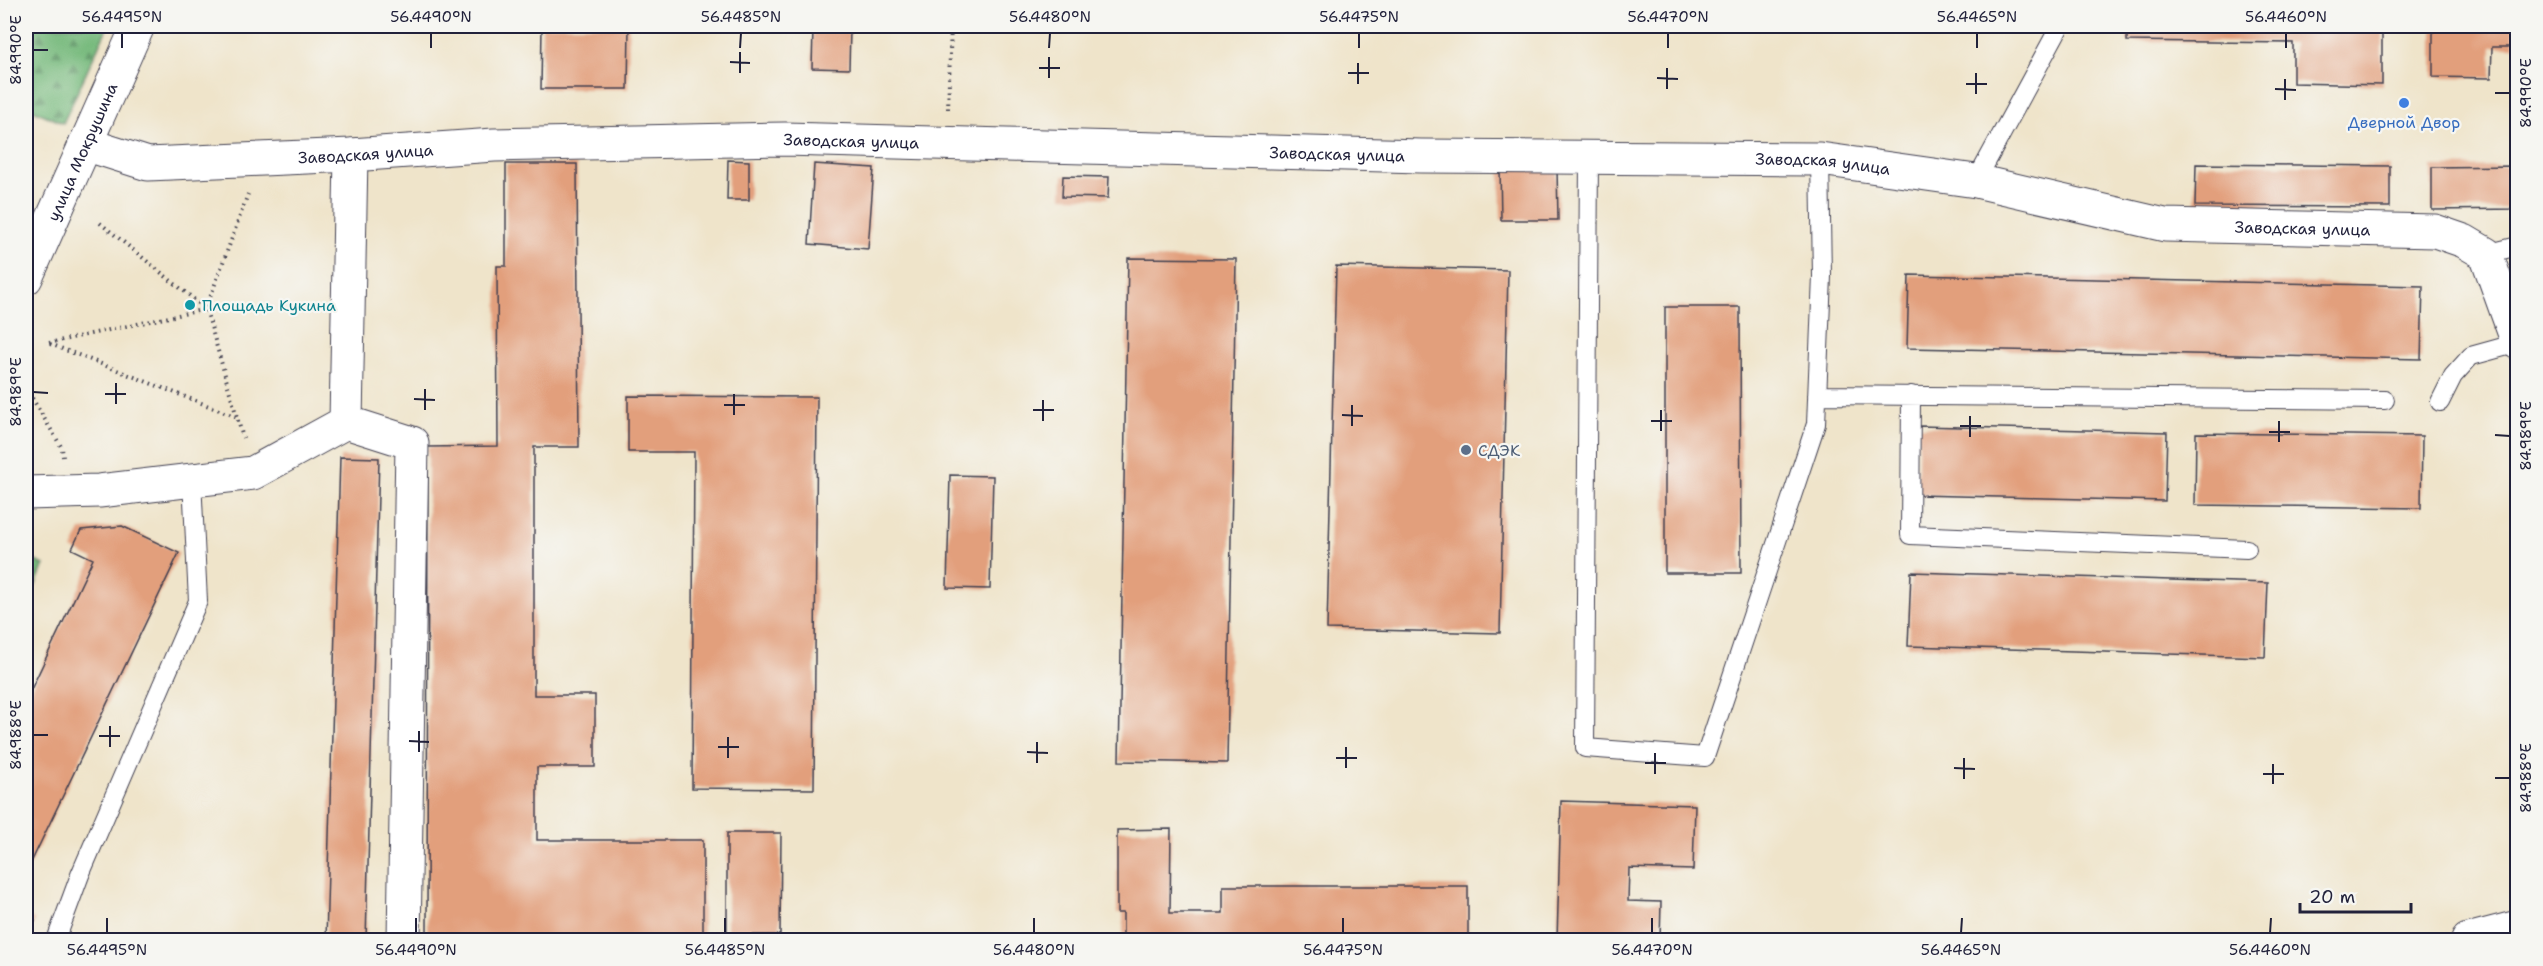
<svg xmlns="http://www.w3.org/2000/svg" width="2543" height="966" font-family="'Shantell Sans',sans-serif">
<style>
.forest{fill:url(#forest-firs);stroke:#4c6e5c;stroke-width:1.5}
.building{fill:#e29f7c}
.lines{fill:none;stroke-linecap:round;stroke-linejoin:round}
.service-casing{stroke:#413f50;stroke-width:20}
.minor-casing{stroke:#413f50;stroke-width:35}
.tertiary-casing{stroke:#413f50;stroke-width:35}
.secondary-casing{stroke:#413f50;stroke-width:35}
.path{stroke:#413f50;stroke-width:4;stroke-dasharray:1.5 4.5;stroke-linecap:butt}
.service{stroke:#fff;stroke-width:18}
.minor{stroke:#fff;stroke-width:33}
.tertiary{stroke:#fff;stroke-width:33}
.secondary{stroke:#fff;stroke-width:33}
.ticks{fill:none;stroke:#22223b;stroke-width:2}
.shop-dot{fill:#3f7fe0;stroke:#f6f6f2;stroke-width:2}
.culture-dot{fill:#0f9aa8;stroke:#f6f6f2;stroke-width:2}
.service-dot{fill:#5c6f8a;stroke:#f6f6f2;stroke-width:2}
.labels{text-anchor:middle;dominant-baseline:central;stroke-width:4.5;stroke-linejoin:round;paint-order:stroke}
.shop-label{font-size:16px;fill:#366cbe;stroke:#f6f6f2}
.street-label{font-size:16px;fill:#22223b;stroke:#f6f6f2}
.culture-label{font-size:16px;fill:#0d838f;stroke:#f6f6f2;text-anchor:start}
.service-label{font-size:16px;fill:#4e5e75;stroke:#f6f6f2;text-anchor:start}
.neatline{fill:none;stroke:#22223b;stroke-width:2}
.ticks-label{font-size:15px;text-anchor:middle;fill:#22223b}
</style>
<defs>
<pattern id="forest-firs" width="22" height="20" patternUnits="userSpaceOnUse" patternTransform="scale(1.5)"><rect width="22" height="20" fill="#77ba7d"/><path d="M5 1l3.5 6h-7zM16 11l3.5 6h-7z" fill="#619768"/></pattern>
</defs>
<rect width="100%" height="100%" fill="#f6f6f2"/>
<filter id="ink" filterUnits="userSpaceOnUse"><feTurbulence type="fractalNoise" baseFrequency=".0167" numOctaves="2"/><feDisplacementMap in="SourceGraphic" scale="12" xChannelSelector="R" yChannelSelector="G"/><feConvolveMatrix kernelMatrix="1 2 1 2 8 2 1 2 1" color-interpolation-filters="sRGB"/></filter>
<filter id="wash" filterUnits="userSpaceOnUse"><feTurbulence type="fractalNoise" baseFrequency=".008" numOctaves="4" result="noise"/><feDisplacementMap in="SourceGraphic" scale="24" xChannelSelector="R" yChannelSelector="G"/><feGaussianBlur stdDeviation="1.35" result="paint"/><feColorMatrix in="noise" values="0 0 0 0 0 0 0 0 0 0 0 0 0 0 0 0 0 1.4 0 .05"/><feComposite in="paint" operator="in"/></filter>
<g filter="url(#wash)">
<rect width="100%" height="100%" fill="#efe4ca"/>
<path class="forest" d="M26 26H108L63 123 26 107Z
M26 557 44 565 26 607Z"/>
<g id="blocks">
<path class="building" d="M542 26H629L628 89H541Z
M685 26H717L716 28H685Z
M2127 26H2382V85L2293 83V43L2127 41Z
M2433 26H2514V47H2492L2491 78 2433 77Z
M813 29H850L849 69 812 68Z
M728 160 749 161V200H727Z
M506 164H577L579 447H534V695H595V767H537V840H703V940L427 939 428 447 498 446 497 266H506Z
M814 164 874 168 868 249 809 244Z
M2196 164 2390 166V207L2195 206Z
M2518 166V209L2432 210V167Z
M1500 167H1557L1558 220H1501Z
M1063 176 1109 177 1108 198 1062 197Z
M1128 258 1236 259 1227 763 1119 761Z
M1336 266 1508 270 1500 633 1327 629Z
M1909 275 2423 286 2421 359 1907 348Z
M1665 307H1740L1741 573H1665Z
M628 396 817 397 814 789 692 788 694 452H628Z
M1919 426 2167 432 2165 501 1917 495Z
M2196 433 2422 436 2421 508 2195 505Z
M340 457 379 458 366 940H326Z
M950 475 993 476 990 589 947 588Z
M122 526 179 553 26 873V700L93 559 72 549 81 530Z
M1911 572 2268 583 2265 657 1908 646Z
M1561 801 1695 805 1693 870 1629 868 1628 901 1661 902 1660 940H1557Z
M1171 829 1170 913H1223V886H1468V940H1123V913H1117V830Z
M727 833H781L780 935H727Z
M26 915 35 920 26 940Z"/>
</g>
</g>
<g filter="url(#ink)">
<use href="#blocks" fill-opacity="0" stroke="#413f50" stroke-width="1.5"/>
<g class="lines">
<g class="service-casing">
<path id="service" d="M1589 157 1585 748 1705 757 1816 424 1822 276 1820 159
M1976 181 2060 26
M2486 254 2518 246
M1817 395 2385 400
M1911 395 1910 535 2247 549
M2440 402 2453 376 2471 356 2518 343
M56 940 80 875 198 601 192 480"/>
</g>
<g class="minor-casing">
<g id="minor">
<path id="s1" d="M85 144 148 164 351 155 494 145 785 139 1421 156 1820 159 1976 181 2165 225 2435 231 2464 241 2486 254 2518 343"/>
<path d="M346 422 412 443 404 940"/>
<path d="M26 493 99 491 253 473 346 422 351 155"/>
</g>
</g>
<g class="tertiary-casing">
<g id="tertiary">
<path id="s2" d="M26 278 138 26"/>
</g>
</g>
<g class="secondary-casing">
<path id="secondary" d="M2468 940 2518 927"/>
</g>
<path class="path" d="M948 109 951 26
M100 223 206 309 243 438
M49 343 206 309 248 194
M50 344 237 417
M29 393 62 448 63 457"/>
<use href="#service" class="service"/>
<use href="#minor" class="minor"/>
<use href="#tertiary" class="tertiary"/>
<use href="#secondary" class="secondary"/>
</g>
</g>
<path class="ticks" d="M122 48V33M431 48V33M740 48 741 33M1049 48 1050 33M1359 48V33M1668 48V33M1977 48V33M2286 48V33M33 50H48M730 62 750 63M1039 68H1060M740 73V52M1348 73H1369M1049 78V57M1657 78 1678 79M1358 84V63M1966 84H1987M1667 89V68M2275 89 2296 90M2495 93H2510M1976 94V73M2285 100V79M33 392 48 393M105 394H126M414 399 435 400M116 404V383M724 405H745M425 410V389M1033 410H1054M734 415V394M1342 415 1363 416M1043 421V400M1651 421H1672M1352 426V405M1960 426H1981M1661 431V410M2269 432H2290M2495 435 2510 436M1970 437V416M2279 442V421M33 735H48M99 736H120M409 741 429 742M110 747V726M718 747H739M419 752V731M1027 752 1048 753M728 758V737M1336 758H1357M1037 763V742M1645 763H1666M1346 768V747M1954 768 1975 769M1655 774V753M2263 774H2284M2495 778H2510M1964 779V758M2273 784V764M107 933V918M416 933V918M725 933V918M1034 933V918M1343 933V918M1652 933V918M1961 933 1962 918M2270 933 2271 918"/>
<circle class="shop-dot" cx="2404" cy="103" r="6"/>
<circle class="culture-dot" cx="190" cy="305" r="6"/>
<circle class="service-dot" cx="1466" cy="450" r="6"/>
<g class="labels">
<g class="shop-label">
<text x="2404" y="122">Дверной Двор</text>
</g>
<g class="street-label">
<text stroke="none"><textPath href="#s1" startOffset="770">Заводская улица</textPath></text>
<text stroke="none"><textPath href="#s2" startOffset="138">улица Мокрушина</textPath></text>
<text stroke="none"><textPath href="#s1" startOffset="284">Заводская улица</textPath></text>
<text stroke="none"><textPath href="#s1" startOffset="1256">Заводская улица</textPath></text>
<text stroke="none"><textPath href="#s1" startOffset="1742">Заводская улица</textPath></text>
<text stroke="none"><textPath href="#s1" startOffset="2228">Заводская улица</textPath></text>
</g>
<g class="culture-label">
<text x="202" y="305">Площадь Кукина</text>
</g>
<g class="service-label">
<text x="1478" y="450">СДЭК</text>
</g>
</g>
<rect width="2543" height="966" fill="none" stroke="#f6f6f2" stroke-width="66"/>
<path d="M2300 903v9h111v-9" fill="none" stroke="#22223b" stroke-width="3"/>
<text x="2309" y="903" font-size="18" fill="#22223b" stroke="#f6f6f2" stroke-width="4.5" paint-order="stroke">20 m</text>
<rect x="33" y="33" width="2477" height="900" class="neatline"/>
<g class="ticks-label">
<text x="122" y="22">56.4495°N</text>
<text x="431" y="22">56.4490°N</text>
<text x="741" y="22">56.4485°N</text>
<text x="1050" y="22">56.4480°N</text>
<text x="1359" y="22">56.4475°N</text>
<text x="1668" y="22">56.4470°N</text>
<text x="1977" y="22">56.4465°N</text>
<text x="2286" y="22">56.4460°N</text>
<text transform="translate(16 50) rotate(-90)" y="5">84.990°E</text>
<text transform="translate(2526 93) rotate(-90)" y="5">84.990°E</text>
<text transform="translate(16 392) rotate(-90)" y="5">84.989°E</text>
<text transform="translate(2526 436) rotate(-90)" y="5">84.989°E</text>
<text transform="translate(16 735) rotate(-90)" y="5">84.988°E</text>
<text transform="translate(2526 778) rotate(-90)" y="5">84.988°E</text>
<text x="107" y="955">56.4495°N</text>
<text x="416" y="955">56.4490°N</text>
<text x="725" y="955">56.4485°N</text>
<text x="1034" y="955">56.4480°N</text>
<text x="1343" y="955">56.4475°N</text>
<text x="1652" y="955">56.4470°N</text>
<text x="1961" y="955">56.4465°N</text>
<text x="2270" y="955">56.4460°N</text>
</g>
</svg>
